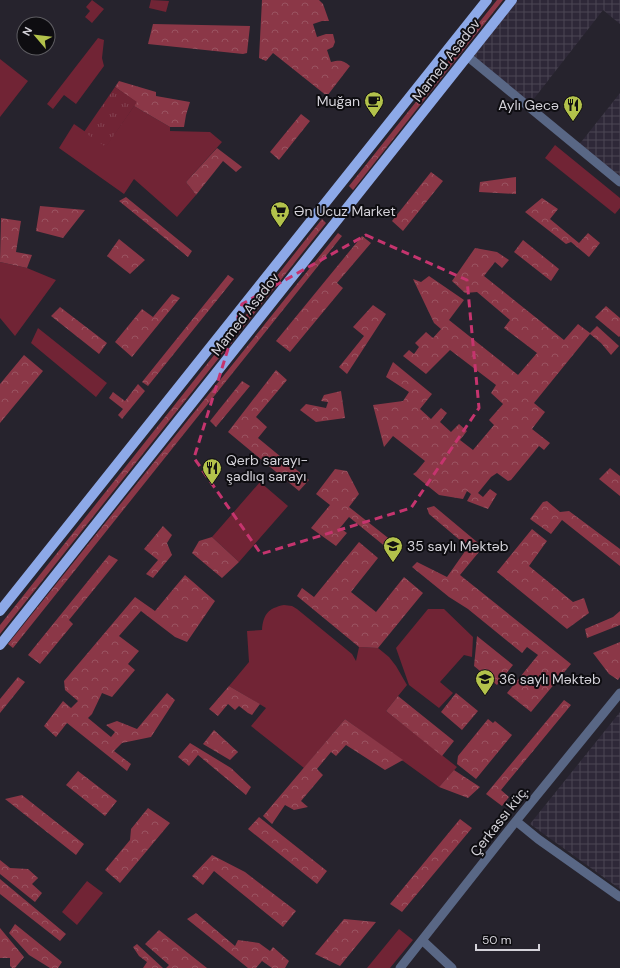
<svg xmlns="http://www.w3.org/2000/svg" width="620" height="968" font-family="'DM Sans',sans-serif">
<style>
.industrial{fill:url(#industrial-grid)}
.grass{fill:#712435}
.forest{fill:url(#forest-crowns)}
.park{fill:url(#park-tufts)}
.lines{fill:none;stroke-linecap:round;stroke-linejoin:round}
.minor{stroke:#596785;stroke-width:9}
.major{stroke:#8da9e8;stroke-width:10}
.marked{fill:none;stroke:#c5346e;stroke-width:3;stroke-dasharray:8 5;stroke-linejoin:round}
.labels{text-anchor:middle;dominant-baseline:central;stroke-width:4;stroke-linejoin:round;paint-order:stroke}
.street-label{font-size:14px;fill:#d4d2d9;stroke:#0e0d11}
.poi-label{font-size:14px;fill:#d4d2d9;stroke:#0e0d11;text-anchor:start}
</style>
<defs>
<pattern id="industrial-grid" width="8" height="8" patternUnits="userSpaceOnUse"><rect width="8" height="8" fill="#2e2838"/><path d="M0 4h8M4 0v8" fill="none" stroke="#4b4654"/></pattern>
<pattern id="forest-crowns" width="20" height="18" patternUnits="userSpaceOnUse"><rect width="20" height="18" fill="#8b3747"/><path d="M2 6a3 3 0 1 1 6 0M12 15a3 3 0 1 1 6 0" fill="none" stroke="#9a5361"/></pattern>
<pattern id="park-tufts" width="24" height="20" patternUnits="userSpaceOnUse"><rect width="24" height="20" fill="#712435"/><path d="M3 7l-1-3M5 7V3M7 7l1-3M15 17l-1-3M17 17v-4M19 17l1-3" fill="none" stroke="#844352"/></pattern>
</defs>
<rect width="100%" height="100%" fill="#26232d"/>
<path class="industrial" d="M518 0H620V24L603 10 529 105 472 57Z
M620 93V178L578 146Z
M620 712V889L530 824Z"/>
<path class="grass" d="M92 0 104 9 92 23 85 17 90 11 86 7Z
M151 0 169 1 166 12 149 8Z
M98 38 104 40 102 58 104 66 76 104 64 95 53 109 47 104Z
M0 59 28 81 0 117Z
M134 106 170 127V131L210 132 222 142 186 182 196 195 177 217 134 179 124 194 59 148 74 124 106 146Z
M555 145 620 198V208L615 214 545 158Z
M0 262 27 268 56 280 15 336 0 318Z
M38 328 107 383 96 397 31 343Z
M260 482 288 506 239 562 212 537Z
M284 605 292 606 297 609 352 654 356 661 359 647 378 648 389 657 396 666 407 685 386 711 457 767 439 787 345 719 304 768 251 726 266 708 229 686 249 662 247 631 262 630C263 615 268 608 284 605Z
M428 609H444L473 637 472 657 464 655 440 682 453 693 439 708 409 685 396 648Z
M87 881 103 893 77 925 62 912Z
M399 929 413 940 390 968H367Z"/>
<path class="forest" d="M262 0H319L323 4 329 21H322L313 24 317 37 326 34H333L335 42 333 47 327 50 331 62C340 60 343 60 350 66L327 96 273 53 266 61 259 58Z
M497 0H503L353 190 349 186Z
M153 24 250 26 247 53 243 54 148 44Z
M119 81 156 92V96L190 102 186 115 184 127H170L134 106 136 102 115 87Z
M301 114 310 121 279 160 270 152Z
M217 148 242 167 236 172 223 161 196 195 186 182Z
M431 172 443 181 403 231 392 221Z
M516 177V194L479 192 480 182Z
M126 197 192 251 188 257 119 201Z
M542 198 558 209 550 219 579 243 588 233 600 243 589 257 571 242 566 244 525 212Z
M40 206 85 210 63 238 36 231Z
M1 218 21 221 16 252 32 255 27 268 0 262Z
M322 219 326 223 0 634V625Z
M338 233 342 236 13 648 8 644Z
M362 236 371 243 337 283 343 288 290 352 276 341Z
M119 239 145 260 130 274 107 256Z
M523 240 559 269 551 281 514 252Z
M475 248 497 252 509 260 502 268 495 262 484 276 564 340 578 324 590 333 597 326 619 346 611 355 601 343 590 334 534 403 545 412 532 429 550 443 544 450 539 446 511 480 508 481 497 473 491 477 478 493 483 497 490 489 497 494 488 509 467 501 471 494 467 491 463 499 439 495 413 474 416 472 425 461 393 436 384 447 373 405 403 401 409 392 386 377 393 362 432 394 420 409 431 419 441 408 447 413 440 422 451 432 459 424 467 431 460 440 473 450 494 425 489 420 503 404 491 393 496 385 450 350 426 374 403 356 409 350 414 354 419 347 415 343 426 332 433 338 441 329 434 323 413 279 421 282 429 276 464 300 449 320 518 375 537 353 504 328 510 320 477 292 465 293 452 281Z
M228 275 234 279 148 386 142 382Z
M172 294 180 298 132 357 115 342 142 309 153 317Z
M373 305 386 314 347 374 339 367 364 336 353 327Z
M606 306 620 318V336L619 337 595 317Z
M60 307 107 343 99 354 51 316Z
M24 355 43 371 0 423V384Z
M276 370 287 380 256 417 267 427 258 438 309 480 299 491 228 432Z
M242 381 250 386 216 427 210 421Z
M138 384 145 391 122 419 118 415 123 409 109 398 113 392 125 401Z
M341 391 345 418 316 422 300 410 306 404 326 408 328 402 321 401 324 395Z
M610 468 620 476V496L599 479Z
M335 469 347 471 359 494 349 507 392 541 387 548 349 517 340 528 347 533 336 546 311 528 330 505 316 494Z
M547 501 560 512 569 511 620 549V566L562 520 551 534 530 519 543 502Z
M434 506 483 547 460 575 571 664 531 712 507 693 538 655 527 647 522 653 468 609 449 597 412 567 417 562 447 577 468 547 429 514 427 508Z
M163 526 172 535 167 543 172 555 153 578 146 574 158 560 144 549Z
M532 529 547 541 529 566 573 602 584 598 589 613 567 629 497 572Z
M212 537 239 562 222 578 192 553 199 541Z
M359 542 378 558 351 592 376 612 404 577 423 593 378 648 359 647 297 596 302 588 314 597Z
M109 555 118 560 69 620 73 624 40 664 28 655Z
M185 575 215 601 187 642 175 637 141 611 119 636 139 651 128 664 135 670 112 697 102 693 92 714 88 718 111 737 115 732 106 725 117 721 137 729 167 693 175 700 151 737 122 743 114 751 131 764 127 771 67 723 56 737 44 726 63 701 71 708 78 701 65 690 64 681 135 597 155 611Z
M620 611V625L587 638 585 629 613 617Z
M477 636 513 665 497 685 474 666Z
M620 642V677L618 680 609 674 593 653Z
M18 677 25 682 0 713V699Z
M229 686 260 704 252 715 248 713 239 706 235 710 228 704 218 716 209 709Z
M456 693 478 711 462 730 441 712Z
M398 696 454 741 442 756 386 711Z
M564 700 571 705 501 790 509 797 502 806 486 794Z
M345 719 403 760 385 770 346 745 336 756 331 752 317 769 323 775 301 801 308 807 294 810 285 805 272 824 263 816Z
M488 719 493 723 495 721 512 735 476 779 457 764 458 756Z
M214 730 238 752 230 760 203 744Z
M190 743 231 768 251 787 246 795 198 755 189 766 178 757Z
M454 770 480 787 468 798 439 787Z
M78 771 117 801 105 816 66 785Z
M22 795 84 844 76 855 5 799Z
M148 808 170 823 120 883 105 870 130 840 131 829Z
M259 817 327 871 317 884 248 829Z
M460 819 472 828 402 912 390 904Z
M212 855 245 872 296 911 283 927 214 871 203 885 192 876Z
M0 860 10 868 28 869 38 878 32 884 42 893 35 902 0 874Z
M0 879 66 934 60 941 0 894Z
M196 913 235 946 238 940 259 943 270 951 273 947 289 961 285 968H272L262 961 256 968H248L187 919Z
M344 919 376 922 340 966 315 954Z
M15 924 62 962 58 968H50L29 955 9 933Z
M0 928 24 957 15 968H12L10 966V958H0Z
M159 930 207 968H166L169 965 145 944Z
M137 944 163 968H143L147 962 139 956 133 947Z"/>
<path class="park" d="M115 87 137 102 106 147 84 132Z"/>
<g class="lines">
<path class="minor" d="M467 56 620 182
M516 821 538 839 620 897
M422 940 452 968
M400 968 516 821 620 693"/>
<path class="major" d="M0 611 487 0
M0 645 512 0"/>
</g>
<path class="marked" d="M366 235 467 280 479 408 411 508 261 554 194 458 242 304Z"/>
<defs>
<g id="cafe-pin" transform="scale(1)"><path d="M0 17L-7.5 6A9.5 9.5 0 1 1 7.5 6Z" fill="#b3c24b" stroke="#0e0d11"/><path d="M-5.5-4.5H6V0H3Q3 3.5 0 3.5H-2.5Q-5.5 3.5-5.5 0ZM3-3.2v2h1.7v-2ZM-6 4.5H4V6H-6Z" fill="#111"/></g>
<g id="restaurant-pin" transform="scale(1)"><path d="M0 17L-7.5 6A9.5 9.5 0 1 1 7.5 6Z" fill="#b3c24b" stroke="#0e0d11"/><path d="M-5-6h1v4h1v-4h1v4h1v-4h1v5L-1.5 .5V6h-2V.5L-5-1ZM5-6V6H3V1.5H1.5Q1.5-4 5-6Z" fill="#111"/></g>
<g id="supermarket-pin" transform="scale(1)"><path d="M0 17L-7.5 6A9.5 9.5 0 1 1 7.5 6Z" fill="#b3c24b" stroke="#0e0d11"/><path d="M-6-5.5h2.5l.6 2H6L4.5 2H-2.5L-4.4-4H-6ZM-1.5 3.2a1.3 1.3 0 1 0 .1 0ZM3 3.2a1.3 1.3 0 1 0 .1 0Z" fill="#111"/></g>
<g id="school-pin" transform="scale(1)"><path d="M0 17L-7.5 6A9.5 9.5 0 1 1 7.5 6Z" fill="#b3c24b" stroke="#0e0d11"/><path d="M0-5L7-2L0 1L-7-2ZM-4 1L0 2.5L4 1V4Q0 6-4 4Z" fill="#111"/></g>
</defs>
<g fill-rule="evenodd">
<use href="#cafe-pin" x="374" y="101"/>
<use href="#restaurant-pin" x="573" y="105"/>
<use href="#supermarket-pin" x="280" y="211"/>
<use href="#restaurant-pin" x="212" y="468"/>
<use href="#school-pin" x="393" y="546"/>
<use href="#school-pin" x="485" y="679"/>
</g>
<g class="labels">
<g class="street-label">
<text transform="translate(446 60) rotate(-52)">Mamed Asadov</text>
<text transform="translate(245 314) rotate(-52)">Mamed Asadov</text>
<text transform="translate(499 821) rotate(-52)">Çerkassı küç.</text>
</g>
<g class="poi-label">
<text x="360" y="101" text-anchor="end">Muğan</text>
<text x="559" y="105" text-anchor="end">Aylı Gecə</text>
<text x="294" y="211">Ən Ucuz Market</text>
<text x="226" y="460">Qerb sarayı-<tspan x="226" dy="16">şadlıq sarayı</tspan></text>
<text x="407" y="546">35 saylı Məktəb</text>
<text x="499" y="679">36 saylı Məktəb</text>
</g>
</g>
<g transform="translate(36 36) rotate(298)"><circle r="19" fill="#0e0d11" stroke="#5d5c61"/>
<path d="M0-3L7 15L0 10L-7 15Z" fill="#b3c24b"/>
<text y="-6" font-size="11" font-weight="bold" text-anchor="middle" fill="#d4d2d9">N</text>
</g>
<path d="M476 944v6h63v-6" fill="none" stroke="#d4d2d9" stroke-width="2"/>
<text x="482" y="944" font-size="12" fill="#d4d2d9" stroke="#0e0d11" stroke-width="3" paint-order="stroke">50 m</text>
</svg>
